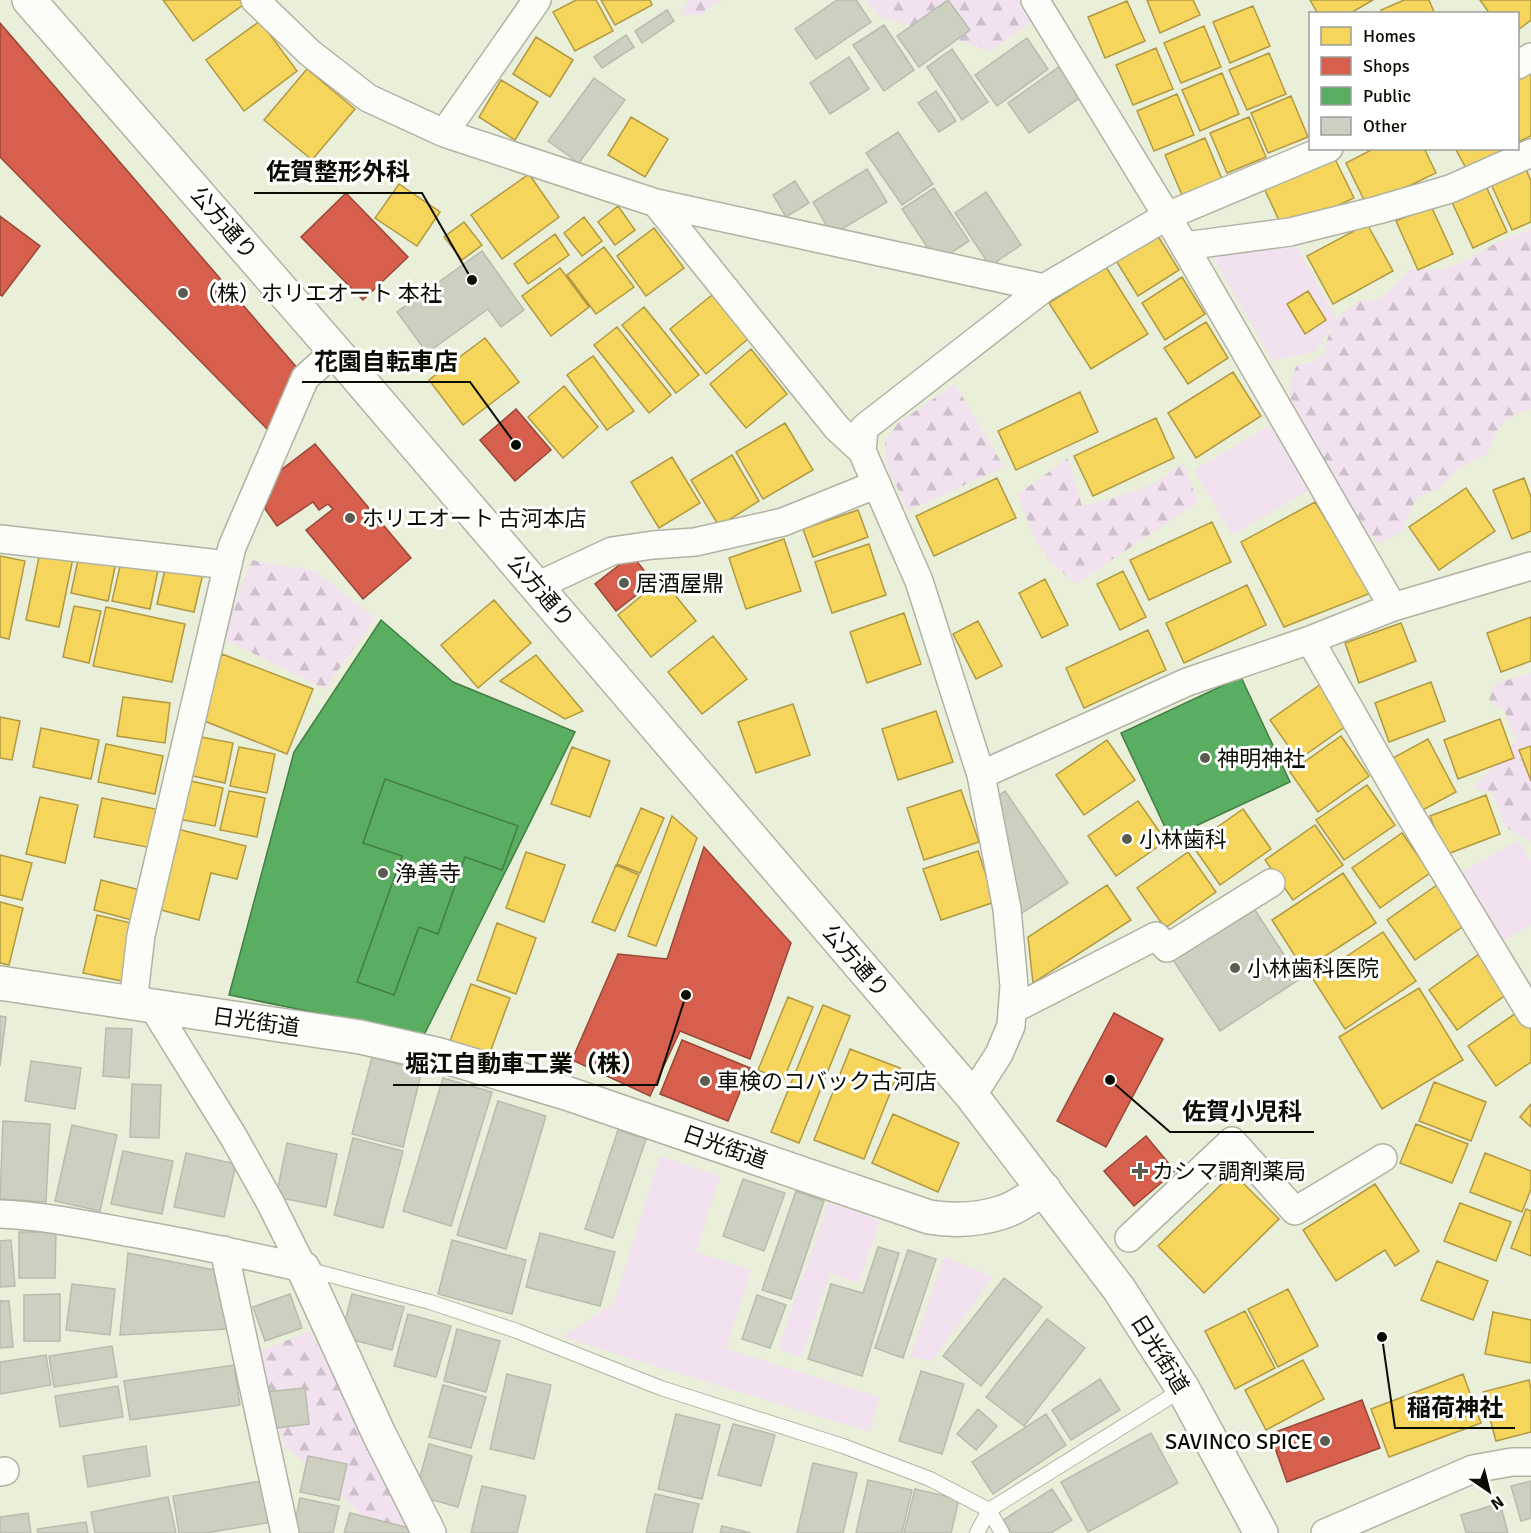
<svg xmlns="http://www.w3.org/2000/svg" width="1531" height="1533" font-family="Signika,'Noto Sans JP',sans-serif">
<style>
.green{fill:#f2e1ee}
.forest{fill:url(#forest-firs)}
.homes{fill:#f6d55c;stroke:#b09941;stroke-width:1.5}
.shops{fill:#d6604d;stroke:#994737;stroke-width:1.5}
.public{fill:#5aae61;stroke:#427e45;stroke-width:1.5}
.building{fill:#cdd0c0;stroke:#b8bcac;stroke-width:1.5}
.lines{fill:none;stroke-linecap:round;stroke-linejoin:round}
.lane-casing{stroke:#b0b3a3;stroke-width:16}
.street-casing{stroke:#b0b3a3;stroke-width:30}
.secondary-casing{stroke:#b0b3a3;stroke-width:36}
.lane{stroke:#fcfdf9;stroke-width:14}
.street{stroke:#fcfdf9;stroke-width:27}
.secondary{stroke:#fcfdf9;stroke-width:33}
.poi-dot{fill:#595c4e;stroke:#fff;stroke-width:2}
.labels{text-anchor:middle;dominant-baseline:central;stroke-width:6;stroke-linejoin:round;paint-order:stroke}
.street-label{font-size:22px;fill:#0b0d03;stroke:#fff}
.poi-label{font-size:22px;fill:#0b0d03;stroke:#fff;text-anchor:start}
.leader{fill:none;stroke:#0b0d03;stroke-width:2}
.callout-dot{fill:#0b0d03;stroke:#fff;stroke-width:2}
.callout-label{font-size:24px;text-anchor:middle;font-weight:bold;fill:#0b0d03;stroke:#fff;stroke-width:6;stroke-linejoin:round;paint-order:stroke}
</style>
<defs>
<pattern id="forest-firs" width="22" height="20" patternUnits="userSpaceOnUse" patternTransform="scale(1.5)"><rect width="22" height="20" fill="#f2e1ee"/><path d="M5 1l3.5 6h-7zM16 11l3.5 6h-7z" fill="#cec0ca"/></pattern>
</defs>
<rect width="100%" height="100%" fill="#eaefda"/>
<path class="green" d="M1294 241 1337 320 1315 352 1272 360 1210 252Z
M1270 425 1308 491 1232 535 1194 470Z
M1519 840 1531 861V925L1499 943 1460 873Z
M660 1156 720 1176 696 1252 751 1270 726 1349 880 1397 869 1432 562 1337 614 1303Z
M828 1203 880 1220 859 1283 830 1273 801 1357 778 1349Z
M944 1256 993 1277 931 1362 910 1357Z"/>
<path class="forest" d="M689 0H721L700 15H679Z
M866 0H1022L1035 19 991 51 878 16Z
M1531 229V409C1501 418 1498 426 1487 454L1460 467 1440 489 1417 497 1401 532 1379 544 1361 526 1325 517 1308 491 1321 452 1309 435 1298 425 1292 407 1289 383 1297 365 1314 362 1325 353C1329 324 1337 317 1360 300L1376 301 1394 287 1409 270 1443 269 1463 262 1496 243Z
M955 384 1004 467 908 511 886 463 885 441 898 423Z
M1068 458 1082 506 1111 499 1154 484 1183 463 1198 502 1076 584 1051 563 1037 542 1017 495Z
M251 560 315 571 375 618 325 689 222 638Z
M1531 673V842L1504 826 1493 792 1473 788 1517 741 1504 710 1489 700 1495 684Z
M310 1331 416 1533H378L352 1505 284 1445 256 1353Z"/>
<path class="homes" d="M163 0H246L247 2 193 41Z
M576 0H596L613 31 575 51 553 12Z
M601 0H650L652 5 615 25Z
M1147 0H1193L1200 15 1160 33Z
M1310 0H1373L1349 14H1318Z
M1404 0H1429L1435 14H1383L1381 10Z
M1480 0H1531V20L1518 30V14H1490Z
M1127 1 1145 41 1105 58 1088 17Z
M1253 6 1270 46 1230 63 1213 22Z
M260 21 297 71 244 111 206 60Z
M1204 26 1221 67 1181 83 1164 43Z
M536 37 573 60 550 97 513 74Z
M1156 48 1173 89 1133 105 1116 65Z
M1269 53 1286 94 1247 110 1229 70Z
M307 69 355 109 312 160 264 120Z
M1531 71V136L1520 141 1518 137V78Z
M1222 73 1239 114 1200 131 1182 90Z
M501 80 538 102 515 140 479 117Z
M1177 94 1194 135 1154 151 1137 111Z
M1291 96 1308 137 1268 153 1251 113Z
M631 117 668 139 645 177 608 155Z
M1249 117 1266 157 1227 173 1210 133Z
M1205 138 1222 179 1182 195 1165 155Z
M1375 148H1424L1436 173 1367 206 1346 163Z
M1455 148H1507V149L1467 170Z
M1333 155 1354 198 1284 231 1264 188Z
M1525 167 1531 181V222L1512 230 1490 182Z
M529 174 559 217 502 259 471 215Z
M399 184 440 212 417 246 375 218Z
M1485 184 1507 232 1473 248 1451 200Z
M618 206 635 230 615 245 598 222Z
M1431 206 1453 254 1418 270 1396 221Z
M584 217 602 241 582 256 564 233Z
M464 222 482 245 462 260 444 237Z
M1367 224 1393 271 1333 304 1307 256Z
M654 228 684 268 646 296 617 256Z
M1156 233 1179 270 1138 296 1115 259Z
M555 234 569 255 528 284 514 264Z
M604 247 634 287 596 314 567 275Z
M1106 267 1148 334 1091 369 1049 303Z
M560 268 589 307 551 336 522 296Z
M1182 277 1205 314 1165 340 1142 303Z
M1308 291 1326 320 1305 334 1287 304Z
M712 295 748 339 706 374 670 329Z
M644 307 699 375 676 393 622 325Z
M1206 322 1228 358 1188 384 1164 348Z
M617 327 671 395 649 413 594 345Z
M485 338 519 382 463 425 429 380Z
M751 349 787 394 746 428 710 384Z
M593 356 634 411 607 430 567 375Z
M1233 372 1261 416 1196 458 1168 413Z
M564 386 598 427 563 458 528 417Z
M1080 392 1098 432 1016 470 998 431Z
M1156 418 1174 458 1093 496 1074 456Z
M785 423 813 470 763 499 736 452Z
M732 455 759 501 719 526 691 480Z
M672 457 700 503 659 528 631 482Z
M997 478 1016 518 934 556 916 516Z
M1524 478 1531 497V531L1512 539 1493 490Z
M1466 488 1495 531 1439 570 1409 527Z
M1315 502 1371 593 1284 627 1241 542Z
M858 510 868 537 813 557 803 529Z
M1212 522 1231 562 1149 600 1130 560Z
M784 539 801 591 746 609 729 558Z
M869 544 886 595 832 613 815 562Z
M40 552 73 558 59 627 26 620Z
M79 555 116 562 108 601 71 593Z
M0 556 25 561 9 639 0 637Z
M121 562 158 570 150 609 112 601Z
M166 565 203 573 194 612 157 604Z
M1123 571 1146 617 1120 630 1097 584Z
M662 579 696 621 651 657 618 615Z
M1045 579 1068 625 1042 638 1019 593Z
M1247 585 1266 625 1184 663 1166 623Z
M494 600 531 643 478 688 441 645Z
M74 606 101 611 89 663 63 657Z
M106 607 185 624 172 682 93 666Z
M904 613 921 664 867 683 850 632Z
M1531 617V661L1501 672 1487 633Z
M978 621 1002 666 976 679 953 634Z
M1401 623 1416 661 1359 683 1345 643Z
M1148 630 1166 670 1084 708 1066 668Z
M713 636 747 679 702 714 668 672Z
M222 654 313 689 287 754 197 718Z
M536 655 583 711 565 719 500 681Z
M1431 682 1445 721 1389 742 1375 703Z
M1321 684 1349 724 1298 760 1270 720Z
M123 697 170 703 165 743 117 736Z
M793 704 810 755 756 773 738 722Z
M936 711 953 762 898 780 882 729Z
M0 717 20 721 12 760 0 758Z
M1500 719 1514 758 1458 779 1444 740Z
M41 728 99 740 91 779 33 767Z
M196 736 233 743 225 783 188 775Z
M1341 736 1369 776 1318 812 1290 772Z
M1428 739 1456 792 1419 812 1391 759Z
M1107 740 1135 780 1084 815 1056 775Z
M106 744 163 756 155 794 98 782Z
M1531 746V781L1519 750Z
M239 747 275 754 267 793 230 786Z
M572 747 610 761 590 817 551 804Z
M186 780 223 788 215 826 178 819Z
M1367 785 1395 825 1344 860 1316 820Z
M961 790 979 842 924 860 907 808Z
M229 791 265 798 257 837 220 830Z
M1486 795 1500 834 1445 855 1430 816Z
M40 797 78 805 65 863 26 854Z
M102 798 160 810 152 848 94 837Z
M1138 801 1166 841 1116 876 1088 836Z
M641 808 664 818 640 873 617 864Z
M1243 809 1271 849 1220 885 1192 845Z
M672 816 697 838 656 946 628 936Z
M1315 825 1343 865 1293 900 1265 860Z
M177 829 246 846 237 879 211 873 199 920 157 909Z
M1402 833 1430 873 1380 908 1352 868Z
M978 851 995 902 941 920 923 869Z
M526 852 565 865 544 922 506 908Z
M1188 852 1216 892 1165 928 1137 888Z
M0 855 32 863 22 900 0 895Z
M616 865 639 875 615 931 592 922Z
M1343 873 1376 923 1304 970 1272 920Z
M101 880 140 890 132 920 94 910Z
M1107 885 1131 920 1033 983 1028 937Z
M1437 885 1465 925 1415 960 1387 920Z
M0 902 23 908 9 965 0 963Z
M97 915 135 924 122 981 83 973Z
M497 923 536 938 516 994 477 980Z
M1383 932 1416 981 1345 1029 1313 979Z
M1479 954 1507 994 1457 1030 1429 990Z
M471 984 510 998 489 1055 450 1041Z
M1419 988 1463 1060 1382 1109 1339 1037Z
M788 997 813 1007 783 1081 758 1070Z
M823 1005 850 1016 799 1143 771 1132Z
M1519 1011 1531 1028V1062L1496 1086 1468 1046Z
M850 1049 900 1068 864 1159 814 1140Z
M1434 1082 1486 1102 1471 1141 1419 1121Z
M1531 1104V1127L1520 1117Z
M893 1114 959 1143 938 1192 872 1163Z
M1416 1124 1468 1144 1452 1183 1400 1163Z
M1485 1153 1531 1171V1189L1522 1212 1470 1192Z
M1233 1173 1279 1219 1204 1293 1158 1246Z
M1375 1184 1419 1251 1395 1266 1385 1250 1336 1281 1303 1230Z
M1460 1203 1511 1222 1496 1261 1444 1241Z
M1526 1209 1531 1211V1256L1511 1248Z
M1437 1261 1488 1281 1473 1320 1421 1300Z
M1288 1289 1318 1346 1278 1367 1248 1309Z
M1245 1311 1275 1368 1235 1389 1205 1331Z
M1493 1312 1531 1320V1363L1485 1354Z
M1303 1360 1324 1399 1266 1430 1245 1390Z
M1463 1374 1481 1423 1389 1457 1371 1409Z
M1529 1380 1531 1390V1432L1496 1441 1483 1392Z"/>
<path class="shops" d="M0 23 298 369 270 432 0 157Z
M346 193 408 257 363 300 301 237Z
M0 216 40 246 2 296 0 295Z
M516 409 551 450 515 481 480 440Z
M315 444 411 558 363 599 306 530 333 509 328 504 319 510 313 502 277 526 265 509 277 473Z
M632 555 653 582 616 611 595 584Z
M704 847 791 943 750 1059 680 1031 650 1096 572 1060 618 954 667 959Z
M1114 1013 1163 1039 1106 1147 1057 1121Z
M682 1040 750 1068 728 1121 660 1094Z
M1146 1136 1175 1171 1134 1206 1104 1171Z
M1362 1400 1380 1448 1287 1482 1270 1434Z"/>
<path class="public" d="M381 620 453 682 575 732 424 1035 229 995 294 752Z
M1241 677 1290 782 1170 838 1121 733Z
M385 779 518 826 502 870 465 857 438 934 419 927 394 995 357 982 402 856 363 843Z"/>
<path class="building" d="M837 0H856L871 22 816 59 795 29Z
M948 0 970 30 919 67 897 36Z
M667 10 674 21 642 43 635 31Z
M884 25 914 70 884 91 853 45Z
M626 35 634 47 602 68 594 57Z
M1027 38 1048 69 997 106 975 75Z
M952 49 988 102 962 120 927 67Z
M849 57 869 89 830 114 810 83Z
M1060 66 1081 97 1029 133 1008 103Z
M594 78 625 100 579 163 548 141Z
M936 91 956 121 939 132 918 103Z
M898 132 933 184 902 205 866 153Z
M867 169 887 202 832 235 813 202Z
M795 181 809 203 786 217 773 195Z
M934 188 969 241 937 262 902 209Z
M986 192 1021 245 990 266 955 213Z
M482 251 524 310 501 327 488 309 427 353 397 312Z
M1005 791 1068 883 1019 915 993 800Z
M1251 904 1300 979 1220 1031 1171 957Z
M0 1016 6 1017 0 1066Z
M106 1028 132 1029 129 1078 103 1076Z
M372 1057 422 1070 403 1147 352 1134Z
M31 1061 81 1068 75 1109 25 1101Z
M443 1078 492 1092 451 1226 403 1211Z
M132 1084 161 1085 159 1138 130 1137Z
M498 1101 546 1116 506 1249 457 1235Z
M3 1121 50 1124 46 1202 0 1199Z
M72 1125 117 1135 100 1211 55 1201Z
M618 1130 646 1139 613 1238 585 1229Z
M353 1138 403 1151 383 1228 334 1215Z
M287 1143 337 1154 326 1207 276 1197Z
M123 1151 173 1161 162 1214 111 1204Z
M186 1153 236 1164 224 1217 174 1207Z
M743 1179 785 1193 764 1251 723 1236Z
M796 1191 824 1201 791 1299 762 1290Z
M19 1232H56L55 1278H19Z
M540 1233 615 1252 600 1306 526 1287Z
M11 1240 15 1286 0 1287V1241Z
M452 1240 526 1260 512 1314 438 1294Z
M878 1247 899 1253 862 1376 808 1359 831 1284 863 1293Z
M908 1250 936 1259 903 1358 875 1348Z
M128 1253 214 1270 228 1329 120 1335Z
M1004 1278 1042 1307 981 1386 943 1356Z
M72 1284 115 1289 110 1335 66 1330Z
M60 1294V1341H24V1295Z
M290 1294 302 1328 265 1341 253 1307Z
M352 1294 404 1307 392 1350 341 1337Z
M757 1295 786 1305 770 1348 742 1339Z
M0 1301H9L13 1347 0 1348Z
M408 1314 451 1326 436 1377 394 1366Z
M1047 1319 1085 1348 1024 1426 986 1397Z
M457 1329 500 1341 486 1392 444 1381Z
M112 1346 117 1377 54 1387 49 1356Z
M46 1355 51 1385 0 1394V1362Z
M234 1365 240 1405 130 1420 124 1381Z
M921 1371 964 1384 942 1454 899 1441Z
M507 1374 551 1385 534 1459 490 1449Z
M1100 1379 1120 1410 1071 1440 1052 1410Z
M443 1385 486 1397 471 1448 429 1437Z
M118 1386 123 1417 60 1427 55 1396Z
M305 1388 309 1424 269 1429 265 1392Z
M978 1409 997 1426 976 1450 957 1434Z
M676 1414 720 1425 702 1499 658 1489Z
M1046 1414 1066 1445 993 1494 972 1462Z
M733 1424 775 1435 761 1486 718 1475Z
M1151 1433 1178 1483 1088 1532 1061 1482Z
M429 1444 472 1456 458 1507 415 1495Z
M146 1446 150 1476 88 1487 83 1456Z
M308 1456 347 1464 339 1500 300 1492Z
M813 1463 857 1473 843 1533H797Z
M267 1480 273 1522 205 1533H179L173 1496Z
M868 1480 912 1490 902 1533H856Z
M1531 1481V1518L1521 1521 1511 1486Z
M482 1486 526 1496 517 1533H471Z
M915 1489 959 1499 951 1533H904Z
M1052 1489 1072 1520 1051 1533H1012L1003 1520Z
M655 1494 699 1504 692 1533H646Z
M168 1497 176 1533H95L91 1512Z
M300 1498 339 1506 333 1533H293Z
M1500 1503 1508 1533H1466L1461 1515Z
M28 1513 31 1533H0V1517Z
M350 1513 413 1529 412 1533H344Z
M86 1522 88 1533H38L37 1529Z
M722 1526 751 1533H720Z"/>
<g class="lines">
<g class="lane-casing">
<path id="lane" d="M307 1269 430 1302 517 1331 661 1388 843 1446 930 1479 989 1510 1002 1533
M977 1533 989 1510 1183 1389"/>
</g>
<g class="street-casing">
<path id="street" d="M255 0 310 53 368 98 444 133 656 203 1044 288
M1035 0 1167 216 1393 607
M1518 65 1531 57
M444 133 537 0
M656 203 837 428 862 451 919 581 981 775 1007 909 1014 986 1011 1026 999 1054 972 1096
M1185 246 1290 232 1378 210 1450 189 1531 153
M862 451 864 428 1044 288 1167 216 1329 148
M0 539 228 565
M537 586 612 551 653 545 695 542 783 522 877 484
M1310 640 1409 813 1531 1014
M981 775 1187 682 1310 640 1393 607 1531 566
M133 1003 141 935 232 547 305 378 335 351
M153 1007 233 1136 270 1202 303 1268
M1012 1010 1156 936 1167 948 1271 883
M0 1214C45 1216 88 1225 132 1233 189 1243 246 1255 303 1268
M1129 1238 1232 1141 1295 1211 1383 1158
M224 1250 285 1533
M0 1472 5 1471
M1325 1533 1473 1469 1512 1462H1531"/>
</g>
<g class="secondary-casing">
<path id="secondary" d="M29 0 335 351 972 1096 1119 1289 1183 1389 1261 1533
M0 983 360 1037 436 1054 566 1093 929 1217C953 1221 979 1220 1003 1212 1017 1208 1031 1196 1044 1189
M303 1268 379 1434 429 1533"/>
</g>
<use href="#lane" class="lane"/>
<use href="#street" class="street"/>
<use href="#secondary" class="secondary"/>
</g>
<g class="poi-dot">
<circle cx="183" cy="293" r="6"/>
<circle cx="350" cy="518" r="6"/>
<circle cx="624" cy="583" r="6"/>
<circle cx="1205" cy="758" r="6"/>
<circle cx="1127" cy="839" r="6"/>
<circle cx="383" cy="873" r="6"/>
<circle cx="1235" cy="968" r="6"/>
<circle cx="705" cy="1081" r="6"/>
<path d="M1137 1162h6v6h6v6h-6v6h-6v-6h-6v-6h6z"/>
<circle cx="1325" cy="1441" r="6"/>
</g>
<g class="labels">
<g class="street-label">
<text transform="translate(224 223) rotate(49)">公方通り</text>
<text transform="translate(541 591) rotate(49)">公方通り</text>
<text transform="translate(856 961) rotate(49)">公方通り</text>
<text transform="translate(256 1022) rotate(8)">日光街道</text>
<text transform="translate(725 1147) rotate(19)">日光街道</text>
<text transform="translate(1160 1354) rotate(58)">日光街道</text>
</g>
<g class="poi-label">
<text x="195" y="293">（株）ホリエオート 本社</text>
<text x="362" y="518">ホリエオート 古河本店</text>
<text x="636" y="583">居酒屋鼎</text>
<text x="1217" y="758">神明神社</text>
<text x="1139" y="839">小林歯科</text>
<text x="395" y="873">浄善寺</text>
<text x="1247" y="968">小林歯科医院</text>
<text x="717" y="1081">車検のコバック古河店</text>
<text x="1152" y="1171">カシマ調剤薬局</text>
<text x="1313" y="1441" text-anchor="end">SAVINCO SPICE</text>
</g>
</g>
<path class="leader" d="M472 280L422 193H254M516 445L470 382H302M686 995L657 1085H393M1110 1080L1170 1132H1314M1382 1337L1395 1428H1515"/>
<g class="callout-dot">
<circle cx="472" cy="280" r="6"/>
<circle cx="516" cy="445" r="6"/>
<circle cx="686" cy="995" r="6"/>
<circle cx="1110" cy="1080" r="6"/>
<circle cx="1382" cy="1337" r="6"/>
</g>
<g class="callout-label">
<text x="338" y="180">佐賀整形外科</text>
<text x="386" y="370">花園自転車店</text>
<text x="525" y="1072">堀江自動車工業（株）</text>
<text x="1242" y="1120">佐賀小児科</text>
<text x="1455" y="1416">稲荷神社</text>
</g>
<rect x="1309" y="12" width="210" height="138" fill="#ffffff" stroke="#9d9e9a" stroke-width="1.5"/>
<rect x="1321" y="27" width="30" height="18" fill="#f6d55c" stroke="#9d9e9a" stroke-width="1.5"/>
<text x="1363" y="42" font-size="18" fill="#0b0d03">Homes</text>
<rect x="1321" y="57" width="30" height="18" fill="#d6604d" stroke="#9d9e9a" stroke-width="1.5"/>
<text x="1363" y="72" font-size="18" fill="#0b0d03">Shops</text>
<rect x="1321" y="87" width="30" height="18" fill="#5aae61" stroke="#9d9e9a" stroke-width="1.5"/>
<text x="1363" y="102" font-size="18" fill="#0b0d03">Public</text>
<rect x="1321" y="117" width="30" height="18" fill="#cdd0c0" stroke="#9d9e9a" stroke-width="1.5"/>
<text x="1363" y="132" font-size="18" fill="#0b0d03">Other</text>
<g transform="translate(1489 1491) rotate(145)" stroke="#ffffff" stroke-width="4.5" paint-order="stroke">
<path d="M0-4.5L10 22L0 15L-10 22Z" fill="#0b0d03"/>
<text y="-9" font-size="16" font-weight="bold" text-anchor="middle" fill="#0b0d03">N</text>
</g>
</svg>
